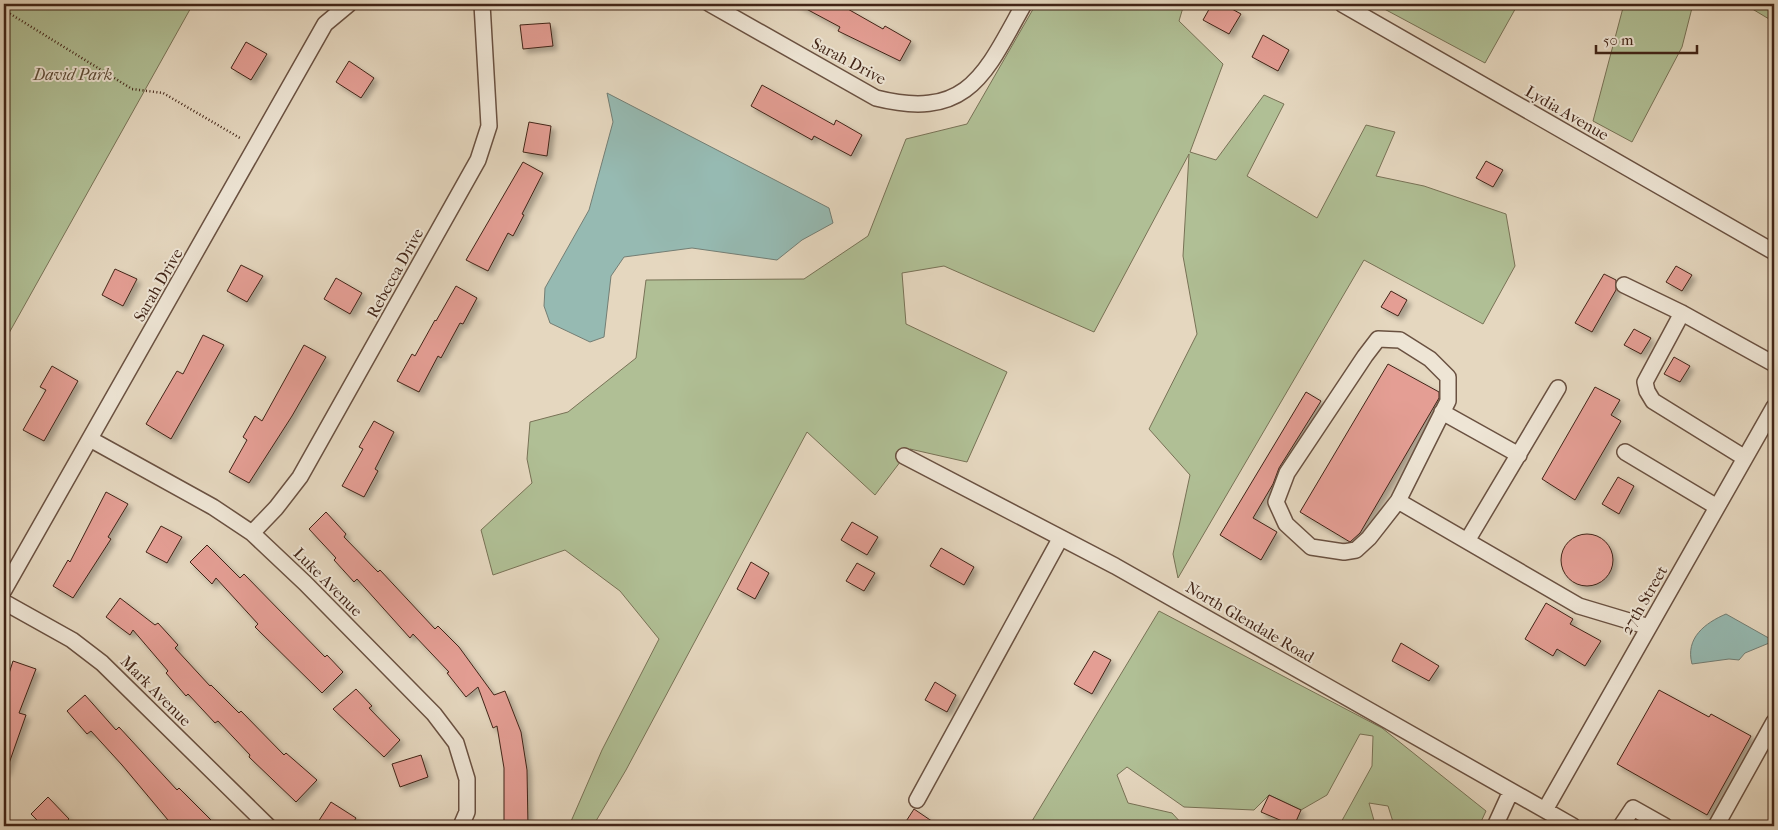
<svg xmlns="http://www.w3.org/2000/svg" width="1778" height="830" font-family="'IM FELL French Canon',serif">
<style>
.green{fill:#b0bf95;stroke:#787256}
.water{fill:#96bab2;stroke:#747e74}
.building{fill:#e49e94;stroke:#412417;filter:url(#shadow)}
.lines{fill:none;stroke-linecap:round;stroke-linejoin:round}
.minor-casing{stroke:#6a5141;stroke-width:18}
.path{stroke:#412417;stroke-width:2.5;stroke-dasharray:1 2.5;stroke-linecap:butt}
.minor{stroke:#eee5d5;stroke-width:15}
.labels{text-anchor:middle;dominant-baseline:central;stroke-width:4;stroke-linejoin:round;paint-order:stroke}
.street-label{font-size:16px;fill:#412417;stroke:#eee5d5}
.park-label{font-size:16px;font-style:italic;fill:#5d4b36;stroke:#eee5d5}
</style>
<defs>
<filter id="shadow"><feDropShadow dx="4" dy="4" stdDeviation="2.5" flood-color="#0004"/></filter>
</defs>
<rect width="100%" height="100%" fill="#e5d7bf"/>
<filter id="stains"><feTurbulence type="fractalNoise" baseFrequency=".004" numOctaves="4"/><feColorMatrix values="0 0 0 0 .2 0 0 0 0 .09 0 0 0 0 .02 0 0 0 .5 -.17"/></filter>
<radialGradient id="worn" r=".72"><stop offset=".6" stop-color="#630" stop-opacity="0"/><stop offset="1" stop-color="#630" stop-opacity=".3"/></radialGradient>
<path class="green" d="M4 4H193L4 342Z
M1036 4H1184L1179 21 1223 64 1190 152 1216 160 1264 95 1284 104 1247 176 1317 218 1366 125 1395 132 1376 176 1424 186 1506 214 1515 266 1483 324 1364 260 1178 578 1173 554 1190 475 1149 429 1197 334 1183 256 1189 154 1094 332 944 266 902 273 906 324 1007 372 967 462 910 449 875 495 807 432 626 770 593 826H569L602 750 659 639 620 591 565 550 493 575 481 530 532 483 527 459 530 422 568 412 636 358 646 280 804 279 868 236 906 139 967 124Z
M1375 4H1518L1485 63Z
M1624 4H1693L1682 47 1632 142 1593 121Z
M1744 4H1774V22Z
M1159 611 1382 728 1486 811 1479 826H1422L1421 823 1394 825 1388 806 1369 803 1375 824 1373 826H1339L1372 766 1373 736 1360 734 1327 795 1301 810 1269 795 1254 810 1184 807 1127 767 1117 775 1128 803 1172 813 1184 826H1029Z"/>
<path class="water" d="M607 93 829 208 833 223 802 240 777 260 692 248 624 257 611 276 604 337 590 342 550 323 544 306 545 288 589 210 613 122Z
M1726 614 1774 641 1745 653 1739 660 1729 659 1692 664C1685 638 1705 623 1726 614Z"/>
<path class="building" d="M797 4H839L883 29 885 26 911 41 900 61 838 31 840 27Z
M1212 4H1223L1241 14 1229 34 1203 20Z
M550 23 553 46 523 49 520 25Z
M1263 35 1289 50 1278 71 1252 57Z
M246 42 267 54 251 80 231 68Z
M349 61 374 78 361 98 336 82Z
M762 85 834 125 836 120 862 135 851 156 814 136 812 140 751 106Z
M529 122 551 126 547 156 523 152Z
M1486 161 1503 170 1493 187 1476 178Z
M523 162 543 173 522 214 524 215 513 236 508 233 488 271 466 260Z
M241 265 263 276 247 302 227 291Z
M1676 266 1692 275 1682 291 1666 282Z
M115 269 137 279 123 306 102 295Z
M1604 274 1616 280V290L1592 332 1575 323Z
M336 278 362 293 350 314 324 299Z
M456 286 477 298 463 324 460 323 441 358 438 356 419 392 397 381 412 354 415 356 435 320 436 321Z
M1391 291 1407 300 1398 316 1381 307Z
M1634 329 1651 338 1641 354 1624 345Z
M203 335 224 345 171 439 146 424 177 371 183 374Z
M304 345 326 357 292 416 249 483 229 472 247 440 243 437 255 416 262 421Z
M1674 357 1690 366 1680 382 1664 374Z
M1388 364 1439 392V398L1360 533 1350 542 1300 512Z
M52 366 78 381 44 441 23 430 46 390 40 387Z
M1595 387 1620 400 1611 415 1621 421 1575 500 1542 479Z
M1306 392 1321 401 1279 468 1273 484 1253 518 1277 532 1261 560 1220 535Z
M374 421 394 432 375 469 378 471 364 497 342 486 363 449 359 447Z
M1618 477 1634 486 1619 514 1602 504Z
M106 492 128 504 108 537 111 539 73 598 53 586 68 560 70 562Z
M326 512 346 534 344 537 378 572 380 570 435 629 438 626 459 647 494 695 505 691 521 732 527 770 528 826H504V768L497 726 493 728 478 687 466 697 447 673 449 672 413 634 410 638 357 579 354 582 334 560 336 558 309 529Z
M852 522 878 537 867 555 841 540Z
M161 526 182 537 167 563 146 552Z
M1561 560a26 26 0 1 1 52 0a26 26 0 1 1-52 0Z
M207 545 240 578 244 574 325 657 327 655 343 672 322 693 255 627 258 624 216 578 212 584 190 562Z
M941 548 974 567 964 585 930 566Z
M751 562 769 573 755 599 737 589Z
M857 563 875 573 864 591 846 581Z
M120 598 155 625 158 623 178 645 175 648 210 686 211 685 239 713 241 711 284 755 286 753 317 780 296 802 249 757 250 755 218 721 215 723 188 694 186 696 166 673 168 671 133 630 130 635 106 617Z
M1546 603 1573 619 1570 624 1601 641 1585 666 1557 649 1553 656 1525 639Z
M1401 643 1439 666 1429 681 1392 661Z
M1094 651 1111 660 1092 694 1074 684Z
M13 661 36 669 19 713 26 715 6 772H4V689Z
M935 682 956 695 947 712 925 700Z
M356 689 372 706 369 708 400 740 384 757 333 709Z
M1659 690 1709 717 1711 714 1751 736 1707 815 1617 764Z
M85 695 116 730 119 727 177 790 179 788 217 826H173L122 765 91 731 87 734 67 711Z
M421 755 428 777 400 787 392 764Z
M1269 795 1301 810 1294 826 1261 812Z
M48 797 69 819 62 826H43L31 814Z
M331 802 356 818 351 826H325L318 822Z
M914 809 939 826H903Z"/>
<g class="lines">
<g class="minor-casing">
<path id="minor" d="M710 4 876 98C968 121 985 74 1024 4
M1342 4 1774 252
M1624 285 1682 313 1774 364
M1682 313 1645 382 1647 391 1653 401 1745 458
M1442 412 1519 455
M90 439 213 507 252 533 305 583 434 714 456 743 467 779V812L461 826
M1625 452 1717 507
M904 456 1115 566 1573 826
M1398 501 1369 538 1356 550 1344 552 1311 547 1286 524 1276 502 1287 473 1365 356 1378 339 1400 340 1430 359 1448 377V401L1398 501 1579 606 1649 627
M252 533 276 508 300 477 478 160 489 126 482 4
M1467 541 1558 388
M4 590 325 24 349 4
M4 602 72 640 102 663 268 826
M917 800 1060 539
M1545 810 1774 407
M1495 826 1511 791
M1621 826 1633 808 1665 826
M1716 826 1774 722"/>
</g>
<path class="path" d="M4 10 132 89 163 93 240 138"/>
<use href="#minor" class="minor"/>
</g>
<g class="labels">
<g class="street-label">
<text transform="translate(849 61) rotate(28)">Sarah Drive</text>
<text transform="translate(1567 113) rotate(30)">Lydia Avenue</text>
<text transform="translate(395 273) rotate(-61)">Rebecca Drive</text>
<text transform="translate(158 285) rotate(-60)">Sarah Drive</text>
<text transform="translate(328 582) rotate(45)">Luke Avenue</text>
<text transform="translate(1644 600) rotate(-60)">27th Street</text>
<text transform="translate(1250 622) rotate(30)">North Glendale Road</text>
<text transform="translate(156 691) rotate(45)">Mark Avenue</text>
</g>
<g class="park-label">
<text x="73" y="74">David Park</text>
</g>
</g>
<rect width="1778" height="830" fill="none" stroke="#e5d7bf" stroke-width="20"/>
<rect x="5" y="5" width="1768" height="820" fill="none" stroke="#412417" stroke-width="2.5"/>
<rect x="10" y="10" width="1758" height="810" fill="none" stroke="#412417"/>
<path d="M1596 45v8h101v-8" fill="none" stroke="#412417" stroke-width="2.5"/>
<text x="1603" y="45" font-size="15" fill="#412417" stroke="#eee5d5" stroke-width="4" paint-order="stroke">50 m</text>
<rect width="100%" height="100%" filter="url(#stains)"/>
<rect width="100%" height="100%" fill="url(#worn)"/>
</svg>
